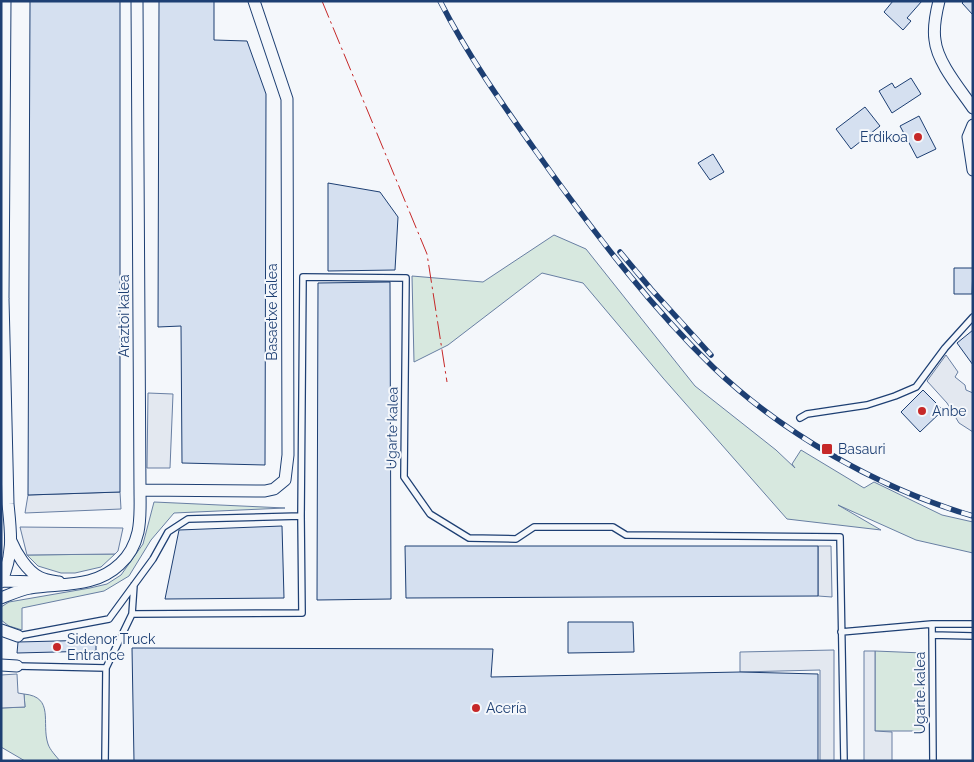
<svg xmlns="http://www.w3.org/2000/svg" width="974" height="762" font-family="Raleway,sans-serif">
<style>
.green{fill:#d7e8df;stroke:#687fa3}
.parking{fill:#e3e8f0;stroke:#687fa3}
.building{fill:#d5e0f0;stroke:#1d3f73}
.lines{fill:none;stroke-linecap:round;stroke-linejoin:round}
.service-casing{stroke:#1d3f73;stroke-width:8}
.minor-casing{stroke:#1d3f73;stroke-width:13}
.service{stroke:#f4f7fb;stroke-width:5.5}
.minor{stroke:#f4f7fb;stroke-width:11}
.rail-casing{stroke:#1d3f73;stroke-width:5.5}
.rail{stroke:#f4f7fb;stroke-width:4;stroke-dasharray:11;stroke-linecap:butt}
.power{stroke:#c62828;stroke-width:1;stroke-dasharray:18 4 2.5 4;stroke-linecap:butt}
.poi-dot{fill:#c62828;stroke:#f4f7fb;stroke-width:2}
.labels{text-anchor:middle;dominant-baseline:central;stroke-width:4;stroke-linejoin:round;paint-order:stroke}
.poi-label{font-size:14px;fill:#1d3f73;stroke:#f4f7fb;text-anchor:start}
.street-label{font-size:14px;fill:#1d3f73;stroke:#f4f7fb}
</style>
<rect width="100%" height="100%" fill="#f4f7fb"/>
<path class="green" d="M554 235 586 249 695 386 776 450 795 468 792 464 801 450 864 488 874 482 942 515 973 522V553L916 540 838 505 881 530 787 519 663 378 583 283 542 273 448 345 414 362 412 276 483 282Z
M154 502 285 508 174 513 151 540 129 576 104 591 22 608V630L9 626 1 620V607L9 602 90 588 107 584 121 575 143 544Z
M115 554 101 567 75 573H61L38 566 27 555Z
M875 651 923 653 924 731H875Z
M24 694C55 697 41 723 48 744 50 750 56 756 60 761H25L1 747V708L25 707Z"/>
<path class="parking" d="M946 355 958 372 955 377 965 385 966 390 973 393V432L959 423 947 403 927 381Z
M148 393 173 394 170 468H147Z
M120 492 121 509 25 513 28 495Z
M20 527 123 528 118 551 115 554 27 555Z
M818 546H831L832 597 818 596Z
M834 650V761H820V670L740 672V652Z
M864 651H875V731L892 732V761H864Z
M17 674 18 693 24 694 25 707 1 708V675Z"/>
<path class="building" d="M30 1H120V492L28 495Z
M159 1H214V40L247 41 266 94 265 465 182 463 181 326 158 327Z
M893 1H922L907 18 911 21 903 30 884 12Z
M964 1H973V15L962 3Z
M911 78 921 94 892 113 879 91 892 83 895 88Z
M865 107 880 126 851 149 836 129Z
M919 116 936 149 917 158 900 126Z
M713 154 724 172 710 180 698 163Z
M328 183 380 192 398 217 395 270 328 271Z
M954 268H973L972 294H954Z
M390 282 391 599 317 600 318 283Z
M973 330V365L957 343Z
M923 390 943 410 920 432 901 412Z
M282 526 284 598 165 599 179 530Z
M405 546H818V596L406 598Z
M568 622H633L634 652 568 653Z
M96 640V651L17 653 18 642Z
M132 648 493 649 491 677 740 672 818 674V761H134Z"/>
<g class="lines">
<g class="service-casing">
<path id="service" d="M800 418 807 414 867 405 895 396 916 387 945 348 973 317
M132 614 302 613 301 516
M841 632 932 624
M932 635 973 636
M18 636 109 619 153 559 168 532 188 519 301 516 303 277 406 278 404 477 430 514 469 538 516 539 534 527H613L626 535 840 537 844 761
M17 666 106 668
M105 761 106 668 132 614 134 585
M933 761 932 624H973"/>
</g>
<g class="minor-casing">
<path id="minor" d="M939 1C936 13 933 28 935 40 937 62 960 89 973 108
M973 125 968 137 973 170
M140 490 265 491 274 489 285 480 288 455 287 99 254 1
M11 541C16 553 27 571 39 577 44 580 52 581 59 582
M1 581 38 582
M1 582C14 554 11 533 8 504L3 299 5 1
M1 598C11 594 20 590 30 588 62 583 95 588 120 564 130 555 135 545 138 532 141 518 140 503 140 490L137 1
M1 630 18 636
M1 665 17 666"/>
</g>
<use href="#service" class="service"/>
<use href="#minor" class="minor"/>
<g class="rail-casing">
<path id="rail" d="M440 1C471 62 511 116 550 171 600 240 652 308 713 367 783 434 880 489 973 516
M620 252 651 289 711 355"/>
</g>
<use href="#rail" class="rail"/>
<path class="power" d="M322 1 427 254 447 382"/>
</g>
<g class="poi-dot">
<circle cx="918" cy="137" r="5"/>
<circle cx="922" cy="411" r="5"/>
<rect x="821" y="443" width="12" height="12" rx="2.5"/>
<circle cx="57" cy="647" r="5"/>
<circle cx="476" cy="708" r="5"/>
</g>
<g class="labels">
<g class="poi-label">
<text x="908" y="137" text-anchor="end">Erdikoa</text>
<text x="932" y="411">Anbe</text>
<text x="838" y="449">Basauri</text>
<text x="67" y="639">Sidenor Truck<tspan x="67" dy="16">Entrance</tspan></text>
<text x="486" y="708">Acería</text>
</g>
<g class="street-label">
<text transform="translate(272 312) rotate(-90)">Basaetxe kalea</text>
<text transform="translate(124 316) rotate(-90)">Araztoi kalea</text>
<text transform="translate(392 428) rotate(-89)">Ugarte kalea</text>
<text transform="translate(920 693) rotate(-90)">Ugarte kalea</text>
</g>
</g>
<rect width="974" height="762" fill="none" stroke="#1d3f73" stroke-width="5"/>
</svg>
